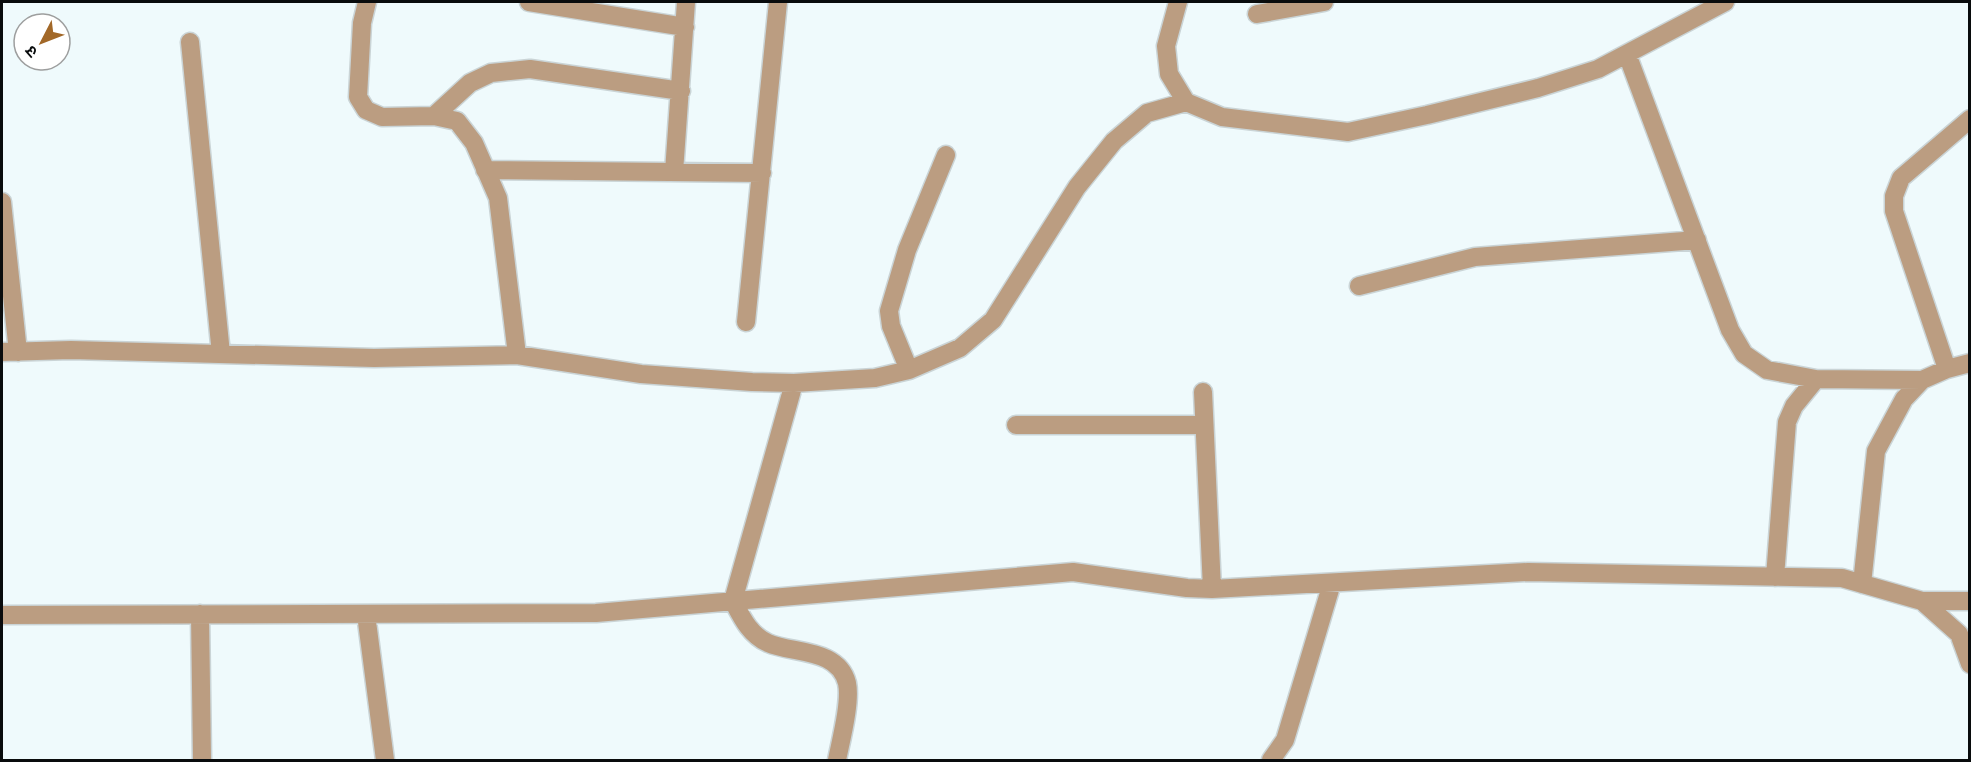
<svg xmlns="http://www.w3.org/2000/svg" width="1971" height="762" font-family="'PT Sans','Noto Sans Devanagari',sans-serif">
<style>
.lines{fill:none;stroke-linecap:round;stroke-linejoin:round}
.minor-casing{stroke:#cad4d6;stroke-width:21}
.minor{stroke:#bb9d81;stroke-width:18}
</style>
<rect width="100%" height="100%" fill="#effafc"/>
<g class="lines">
<g class="minor-casing">
<path id="minor" d="M367 2 362 23 358 97 366 110 382 117 434 116 457 121 474 143 498 198 517 355
M529 2 685 27
M1178 2 1166 46 1169 74 1186 102 1222 117 1348 132 1427 115 1538 88 1598 69 1725 2
M1257 14 1324 2
M190 42 221 354
M1627 54 1730 330 1744 354 1767 370 1816 379 1922 380
M434 116 470 83 491 73 530 69 681 91
M485 170 762 173
M674 172 686 2
M2 202 18 352
M1359 286 1475 257 1697 240
M746 322 778 2
M2 352 71 350 374 358 517 355 641 374 752 382 794 383 875 378 909 370 960 348 993 320 1077 187 1114 141 1147 113 1186 102
M1947 369 1894 211V196L1901 178 1970 119
M909 370 891 326 889 311 907 250 946 155
M794 383 733 601C742 618 750 635 768 643 793 654 838 648 847 683 851 702 841 740 837 760
M1203 392 1212 589
M1016 425H1204
M1775 577 1787 422 1794 406 1816 379
M1862 584 1876 451 1904 399 1922 380 1947 369 1970 363
M1922 601H1970
M200 614 202 760
M366 614 385 760
M2 615 596 613 1073 572 1187 588 1212 589 1528 572 1842 578 1922 601 1959 634 1970 664
M1271 760 1285 740 1332 583"/>
</g>
<use href="#minor" class="minor"/>
</g>
<rect width="1971" height="762" fill="none" stroke="#090c0d" stroke-width="6"/>
<g transform="translate(42 42) rotate(228)"><circle r="28" fill="#ffffff" stroke="#9d9e9e" stroke-width="1.5"/>
<path d="M0-4.5L10 22L0 15L-10 22Z" fill="#a26828"/>
<text y="-9" font-size="16" font-weight="bold" text-anchor="middle" fill="#090c0d">उ</text>
</g>
</svg>
